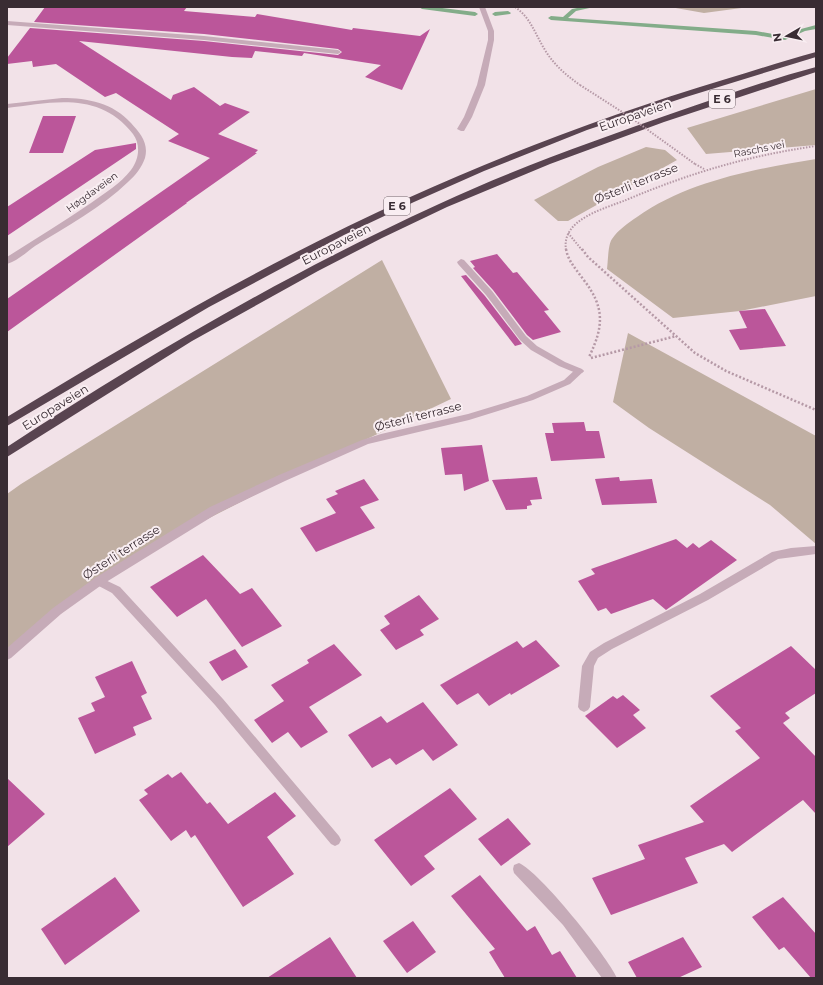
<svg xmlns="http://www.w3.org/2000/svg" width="823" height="985" font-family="Montserrat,sans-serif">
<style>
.green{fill:#c0afa3}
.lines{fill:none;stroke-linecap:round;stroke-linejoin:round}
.stream{fill:#83ac89;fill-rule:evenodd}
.building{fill:#bb569a}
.path-far1{stroke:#b599a6;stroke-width:2;stroke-dasharray:1.5 1.5;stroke-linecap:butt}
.path{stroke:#b599a6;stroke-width:2.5;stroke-dasharray:2 2;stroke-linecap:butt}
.lane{fill:#c6abb8;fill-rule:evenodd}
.street{fill:#c6abb8;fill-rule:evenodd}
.highway{fill:#594450;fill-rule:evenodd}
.path-bridge{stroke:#b599a6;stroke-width:2;stroke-dasharray:1.5 1.5;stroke-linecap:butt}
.labels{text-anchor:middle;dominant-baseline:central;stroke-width:4;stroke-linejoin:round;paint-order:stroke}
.far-street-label{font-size:10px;fill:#392c33;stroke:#f9eef2}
.shield{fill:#f9eef2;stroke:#73666c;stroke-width:1}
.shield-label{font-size:11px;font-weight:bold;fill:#392c33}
.street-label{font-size:12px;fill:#392c33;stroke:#f9eef2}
</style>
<rect width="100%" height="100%" fill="#f2e2e8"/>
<path class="green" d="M670 7H749L704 13Z
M816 89V145L706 154 687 128Z
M646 147 665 150 677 160 568 221H558L534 200 598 167Z
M816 159V296L740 311 673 318 607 269C608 262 608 244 612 239 618 230 628 223 637 217 688 181 755 169 816 159Z
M382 260 451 399 325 459 127 560 7 657V494L21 484Z
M628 333 816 436V544L770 505 649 428 613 402Z"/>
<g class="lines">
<path class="stream" d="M419 7H434L475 12 478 14 475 16 422 9Z
M582 7H594L576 11 568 18 756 31 784 36 801 29 816 25V29L805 31 785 40 756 35 551 20 548 18 551 16 563 17 572 9Z
M508 11 511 13 510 14 495 16 492 14 495 12Z"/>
</g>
<path class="building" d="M45 7H187L184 11 255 17 257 14 352 30 353 28 420 36 430 29 402 90 365 77 381 65 304 53 302 56 255 51 252 58 232 57 79 41 171 100 173 95 194 87 220 106 225 103 250 112 218 134 258 150 255 153H257L186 203H187L7 332V299L210 158 168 141 179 134 116 93 105 97 56 64 33 67 32 61 7 64V58L30 28 204 41 338 55 342 52 338 49 204 34 34 22Z
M43 116H76L63 153H29Z
M136 143V149L7 236V207L95 150Z
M497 254 513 273 517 272 549 310 544 311 561 332 533 340 527 335 493 290 473 268 475 267 470 261Z
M466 275 485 296 522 344 515 346 461 276Z
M765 309 786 346 740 350 729 330 747 328 739 311Z
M584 422 586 431H599L605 458 551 461 545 433H554L552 423Z
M482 445 489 481 464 491 462 474 445 475 441 448Z
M537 477 542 499 530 500 532 505 527 506V509L506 510 492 480Z
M619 477 620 481 652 479 657 503 602 505 595 479Z
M364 479 379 500 360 507 375 528 316 552 300 528 336 513 326 499 338 494 335 491Z
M676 539 687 548 693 543 699 548 711 540 737 560 666 610 653 599 611 614 606 608 598 611 578 581 595 574 591 569Z
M203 555 240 594 252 588 282 626 242 647 206 599 177 617 150 587Z
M419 595 439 619 420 630 424 635 396 650 380 630 390 624 384 616Z
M536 640 560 666 511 695 510 693 489 706 478 693 457 705 440 685 517 641 523 648Z
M334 644 362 675 309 707 328 732 301 748 288 732 272 743 254 720 284 701 271 685 309 663 307 660Z
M791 646 816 670V693L785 713 790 718 783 723 816 757V814L803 800 732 852 724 844 685 858 698 883 611 915 592 878 645 859 638 845 704 822 690 806 760 758 735 731 741 728 710 696Z
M235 649 248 667 222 681 209 662Z
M132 661 147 693 141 696 152 719 133 727 136 735 95 754 78 718 95 711 91 703 105 697 95 677Z
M623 695 640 710 633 715 646 728 617 748 585 716 613 696 617 699Z
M423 702 458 745 433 761 423 749 396 765 390 758 372 768 348 735 381 716 387 723Z
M181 772 207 804 210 802 228 824 275 792 296 816 267 837 294 874 243 907 195 835 191 838 186 830 171 841 139 800 148 794 144 790 168 774 172 778Z
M7 778 45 814 7 847Z
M450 788 477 819 424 856 435 869 411 886 374 840Z
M508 818 531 844 501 866 478 839Z
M480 875 527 931 535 926 552 955 560 951 577 978H505L489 952 495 949 451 896Z
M115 877 140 911 65 965 41 929Z
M783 897 816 934V978H811L784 947 779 950 752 917Z
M413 921 436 952 407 973 383 941Z
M330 937 357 978H267Z
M683 937 702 967 678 978H637L628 962Z"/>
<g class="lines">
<path class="path-far1" d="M515 7C531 18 535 34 545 50 554 65 566 75 580 85
M695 164 704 169
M568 233 582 250
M566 250C561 219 604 209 626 200 690 173 747 156 816 146"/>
<path class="path" d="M566 249C568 261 576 269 583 279 605 307 604 326 589 357
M582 249 588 257 695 353 726 371 816 410
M591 358 676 336"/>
<path class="lane" d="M7 21 204 36 338 50 341 52 338 54 204 40 7 25Z
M461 259 464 260 492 291 526 336 537 346 565 362 582 369 584 371 582 373H576L559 366 531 350 520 340 486 295 458 264 457 262Z
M816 546V554L778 559 708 600 612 649 598 658 594 666 590 707 588 710 584 712 580 710 578 707 582 666 590 652 604 643 700 594 772 552 791 548Z
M99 577 120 587 223 699 339 836 341 840 339 844 335 846 331 844 215 705 112 593 95 584 94 581 95 578Z
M519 863C539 871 608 957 617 978H602L563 925 514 873 513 869 514 865Z"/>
<path class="street" d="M479 7H485L494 31V40L485 85 472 117 464 131H461L457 129 464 117 477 85 488 40V31Z
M62 98C88 98 113 103 131 123 140 133 149 143 145 158 142 167 135 176 128 182 102 207 66 227 35 246 27 252 17 261 7 264V257C35 239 63 222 91 203 105 193 120 184 131 170 139 159 141 145 133 134 100 91 53 102 7 108V104Z
M579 368 584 371 570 384 533 400 469 420 368 444 285 481 218 513 103 584 61 614 11 658 7 660V648L53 608 95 578 210 507 279 475 362 440 381 434 468 414 527 396 564 380 576 369Z"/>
<path class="highway" d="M816 52V57L686 97 587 130 484 171 414 202 344 235 209 307 7 426V417C137 338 269 261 408 198 511 151 617 112 726 79 756 70 786 60 816 52Z
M816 67V72L664 122 550 164 447 207 382 238 318 271 192 341 7 457V447C146 356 288 273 439 204 517 168 598 139 679 111 724 96 770 79 816 67Z"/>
<path class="path-bridge" d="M580 85 630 117 695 164"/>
</g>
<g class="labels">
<g class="far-street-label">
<text transform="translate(759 149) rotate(-11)">Raschs vei</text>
<text transform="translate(92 192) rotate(-36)">Høgdaveien</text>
</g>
<g class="shield">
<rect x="709" y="90" width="26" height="18" rx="3"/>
<rect x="384" y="197" width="26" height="18" rx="3"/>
</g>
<g class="shield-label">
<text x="722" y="99">E 6</text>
<text x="397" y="206">E 6</text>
</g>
<g class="street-label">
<text transform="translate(635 115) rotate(-19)">Europaveien</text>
<text transform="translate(636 183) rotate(-22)">Østerli terrasse</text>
<text transform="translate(336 244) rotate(-27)">Europaveien</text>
<text transform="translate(55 407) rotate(-32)">Europaveien</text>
<text transform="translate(418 416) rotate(-14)">Østerli terrasse</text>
<text transform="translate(121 552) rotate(-33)">Østerli terrasse</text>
</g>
</g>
<rect width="823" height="985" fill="none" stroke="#392c33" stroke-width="16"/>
<g transform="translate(787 36) rotate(261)" stroke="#f9eef2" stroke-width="3" paint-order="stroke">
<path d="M0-3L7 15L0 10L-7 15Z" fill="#392c33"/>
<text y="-6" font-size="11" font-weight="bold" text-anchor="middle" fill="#392c33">N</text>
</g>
</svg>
